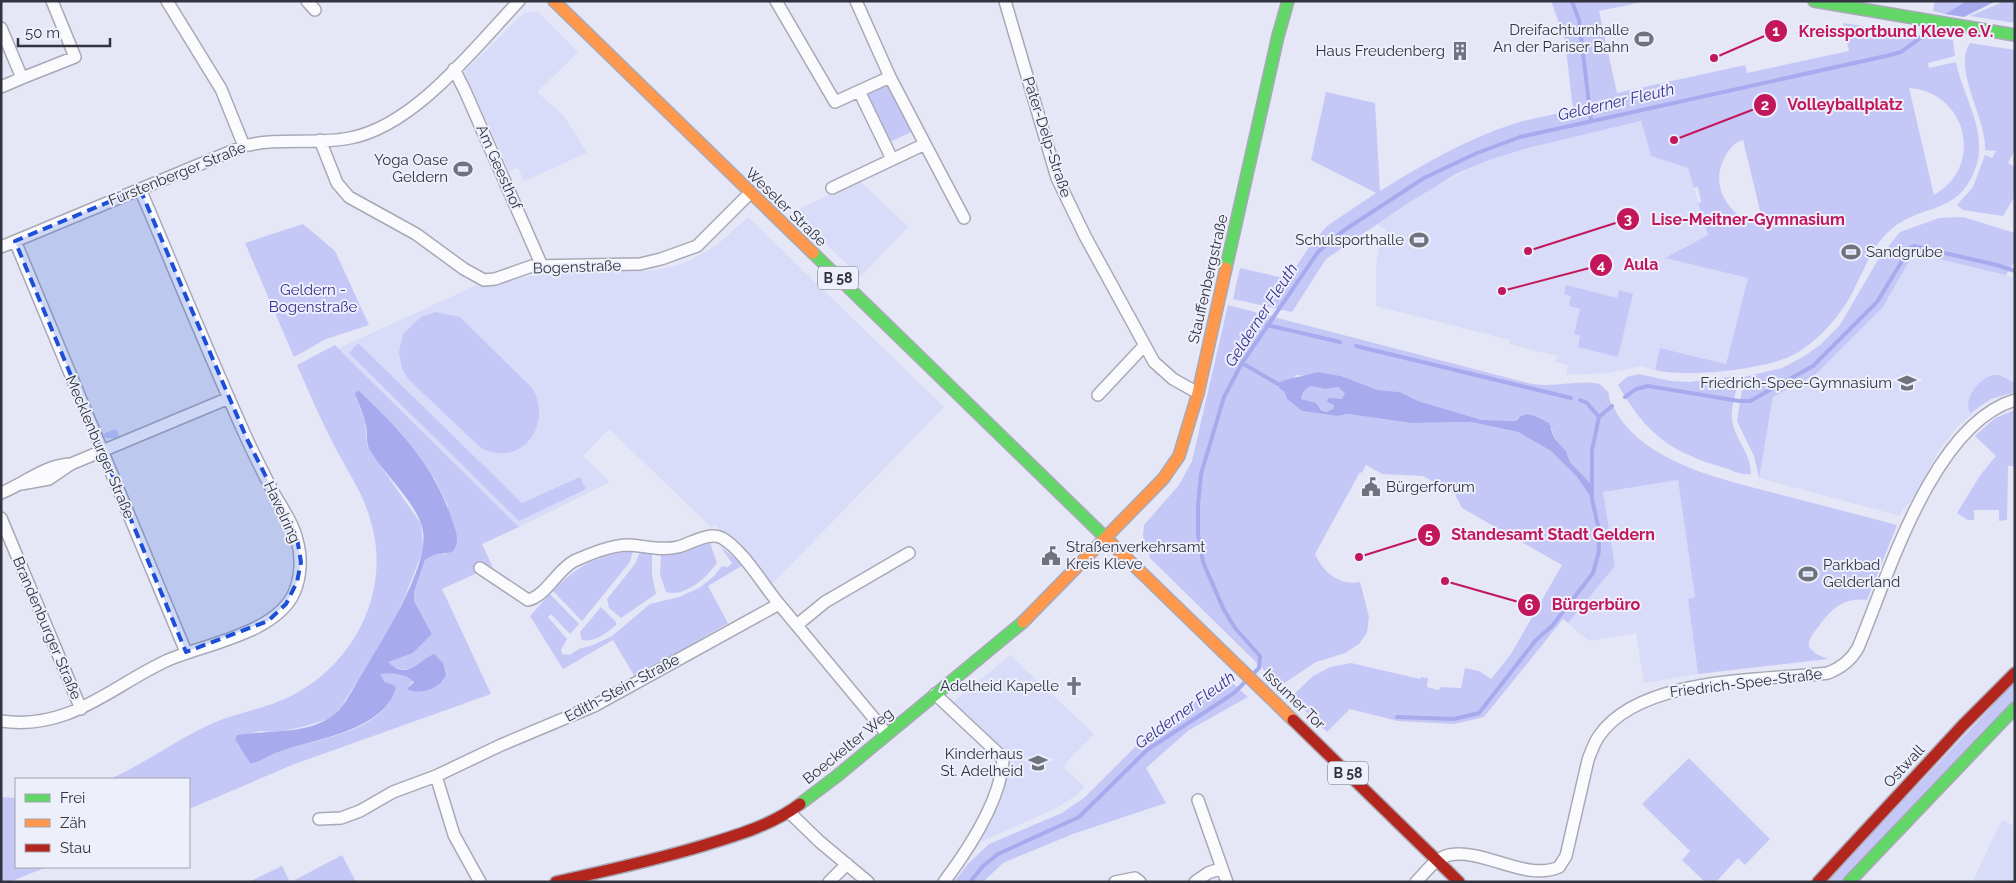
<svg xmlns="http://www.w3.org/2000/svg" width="2016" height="883" font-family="Raleway,sans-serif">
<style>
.built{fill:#d9dcf8}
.green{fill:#c5c8f7;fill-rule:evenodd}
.water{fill:#a7aaec;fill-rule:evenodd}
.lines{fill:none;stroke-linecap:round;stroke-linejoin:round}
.stream{stroke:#a7aaec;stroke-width:4}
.street-casing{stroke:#a8a9b6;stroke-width:14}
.fast-casing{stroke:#a8a9b6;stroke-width:14}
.slow-casing{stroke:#a8a9b6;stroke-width:14}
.jam-casing{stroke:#a8a9b6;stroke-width:14}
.street{stroke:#fbfbfe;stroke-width:11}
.fast{stroke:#63d668;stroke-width:11}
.slow{stroke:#ff974d;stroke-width:11}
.jam{stroke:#b3261e;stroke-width:11}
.marked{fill:#1d4ed8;fill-opacity:0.2;stroke:#1d4ed8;stroke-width:4;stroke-dasharray:10 6;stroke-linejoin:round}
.labels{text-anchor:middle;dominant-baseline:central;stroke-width:4;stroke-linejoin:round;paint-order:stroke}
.shield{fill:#edeffb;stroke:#696b77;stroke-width:1}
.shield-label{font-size:14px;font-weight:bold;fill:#31333e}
.poi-label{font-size:15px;fill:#31333e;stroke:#edeffb;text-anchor:end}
.street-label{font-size:15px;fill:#31333e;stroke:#edeffb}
.park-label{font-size:15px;fill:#383092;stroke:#edeffb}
.water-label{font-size:16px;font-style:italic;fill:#393193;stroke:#edeffb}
.leader{fill:none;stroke:#c2185b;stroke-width:2}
.callout-dot{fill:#c2185b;stroke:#edeffb;stroke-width:2}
.mark-label{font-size:15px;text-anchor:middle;font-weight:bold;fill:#fff}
.callout-label{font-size:16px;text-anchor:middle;font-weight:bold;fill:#c2185b;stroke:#edeffb;stroke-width:4;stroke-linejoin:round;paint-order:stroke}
</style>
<rect width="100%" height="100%" fill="#e5e6f6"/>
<path class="built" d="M525 12H538L578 52 537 92 564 116 587 153 524 181 518 168 509 171 464 72Z
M1641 121 1651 156 1688 168 1708 235 1666 258 1748 278 1726 364 1660 348 1655 370 1642 366 1609 373 1566 375 1568 365 1555 362 1557 356 1509 344 1510 340 1376 306V266L1379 246 1386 230 1377 224 1436 186 1489 160 1524 149Z
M859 180 908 227 860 277 793 212Z
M748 217 944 407 772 584 715 525 712 528 609 429 583 456 610 482 519 527 339 348 477 285 556 272 649 271 671 267 689 261 717 245Z
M1914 253 1997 272 2015 278V392L1997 396 1984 403 1958 426 1938 452 1913 500 1903 509 1900 516 1759 478 1773 397 1816 374 1883 307Z
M1678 479 1696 598 1688 599 1698 674 1644 683 1636 633 1589 641 1568 623 1615 566 1603 492Z
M1010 655 1094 734 1065 764V769L1085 787 1077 795 1056 808 981 842 1010 772 1009 762 1007 755 953 702Z
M2002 820 2015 826V882H1972Z"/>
<path class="green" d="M1551 1H1647L1599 11 1617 93 1745 65 1747 73 1849 51 1843 23 1953 40 1955 56 1928 63 1929 68 1956 62C1963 97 1988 131 1976 167 1959 215 1925 203 1894 227 1870 245 1861 280 1846 304 1833 323 1816 342 1795 354 1767 370 1685 378 1655 370L1660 348 1726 364 1748 278 1665 258 1708 235 1698 203 1701 202 1698 187 1694 188 1688 168 1651 156 1641 121 1524 149 1489 160 1456 174 1407 204 1326 259 1292 312 1233 299 1240 268 1288 279 1311 244 1327 226 1376 193 1311 160 1326 92 1375 103 1380 191C1423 164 1465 140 1513 124 1532 118 1553 115 1573 110L1565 40ZM1909 88C1967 92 1985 166 1934 195ZM1743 140 1763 223 1762 224C1730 220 1707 185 1726 155 1730 148 1735 142 1743 140Z
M1935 1H1967L1945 14 1933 11Z
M2005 1H2015V23L1970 16Z
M1970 43 2015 50V150L2008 163 2015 167V196L2003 216 1963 210 1957 205 1973 187 1985 155 1992 158 1996 151 1985 150C1987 119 1952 69 1970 43Z
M888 85 911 132 888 143 865 95Z
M1963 217 2015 233V261L2006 275 1914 253 1883 307 1816 374 1773 397 1759 478 1754 456 1737 421 1744 377 1782 368 1803 357 1820 345 1840 325 1879 258 1900 232 1939 218Z
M303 224 335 251 369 325 326 339 294 357 245 243Z
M1566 285 1617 298 1619 290 1633 294 1618 357 1578 347 1580 336 1574 334 1580 309 1569 306 1571 296 1564 294Z
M1228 305 1532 384C1555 388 1577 379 1600 384L1609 393C1608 400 1612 404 1615 410 1645 466 1734 482 1790 497 1826 506 1861 516 1897 525L1867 600C1844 597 1831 609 1819 626 1814 633 1808 638 1809 647L1816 654 1828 659 1698 674 1688 599 1695 597 1678 480 1603 492 1615 566 1568 623 1563 619 1484 717 1454 724 1398 721 1350 709 1327 732 1291 697 1313 676 1330 667 1351 663 1420 679 1421 677 1428 678 1427 687 1439 690 1440 687 1461 688 1465 668 1479 671 1491 679 1511 654 1562 565 1462 508 1455 494 1423 476 1382 474 1366 465 1362 473 1360 472 1315 554C1323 572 1339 586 1360 582L1369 617 1367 633 1359 644 1345 653 1316 662 1280 686 1150 558 1143 536 1144 525 1179 485 1192 461ZM1318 372 1341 376 1378 390 1400 392 1418 401 1482 420 1516 421 1518 417 1552 429 1554 438 1566 451 1570 462 1592 485V498L1577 477 1551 451 1518 432 1471 422 1411 423 1348 414 1337 416 1302 411 1287 399 1284 391 1296 375 1308 376Z
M436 312 460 317 533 389C553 426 521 468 481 448L409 380 402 369 399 352 403 334 421 317Z
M358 343 522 503 580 477 586 489 519 521 349 353Z
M335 345 519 527 482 544 493 568 483 563 477 573 442 589 491 694 292 765 189 809V779H110C146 763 177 739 213 723 239 712 269 708 295 694 356 661 391 590 371 522 364 495 348 472 335 447 321 420 309 393 297 365ZM355 394 435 479 448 506 446 554 434 555 425 560 414 592V601L432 634 413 653 387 662C401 675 419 669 430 656L446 672 443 681 409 686 414 680 399 673 380 674 385 682 394 685 396 689C380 736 310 739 271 754L235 737 260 731 279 732 306 726 328 719 334 715 341 707 391 626 406 594 420 558 423 546 421 524 371 452 367 445 365 421Z
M1639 374 1671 381 1689 382 1736 376C1740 388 1730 405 1732 419 1734 439 1751 452 1751 474 1744 476 1733 471 1725 468 1670 452 1647 435 1618 385L1627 377Z
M1994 375H1999L2015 383V392L1991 399 1970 413C1963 398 1979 378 1994 375Z
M1310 386 1325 389 1338 387 1346 393 1342 399 1327 402 1334 404V408L1327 412 1301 399 1303 392Z
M2015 410V466H2008L2007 520 1999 521V510H1974V520H1968L1957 513 1981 474 1996 456 1975 436 1995 418Z
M116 429 120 438H105L103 434Z
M710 543 717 563C707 577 685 598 666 592L660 575 661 554C678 554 693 544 710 543Z
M720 546 743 565 708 586 728 623 635 677 613 640 563 669 530 616 550 594 579 624 570 634 551 614 548 617 567 639 561 650 562 654 570 655 579 649 593 645 612 636 650 604 679 597 699 588 714 576 722 566 728 567 732 563Z
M633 551 630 562 582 621 553 591C576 566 600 554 633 551Z
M640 552 652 554V575L656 594 621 618 609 608 607 599 635 564Z
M601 607 616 622V625C607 633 594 643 582 640L580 632Z
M1230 681 1248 697 1189 730 1146 768 1166 803 1073 834 1003 863 983 882H954L967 865 989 844 1062 813 1085 797 1146 736 1171 716Z
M2015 682V701L1843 882H1826Z
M1689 758 1770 839 1745 865 1738 858 1716 882H1705L1682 860 1690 851 1642 804Z
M1 797 16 798V867H47L9 882H1Z
M342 855 356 882H296L295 880Z
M282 866 290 882H249Z"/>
<path class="water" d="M1967 1H1996L1964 17 1945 14Z
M1318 372 1341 376 1378 390 1400 392 1418 401 1482 420 1516 421C1525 408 1538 418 1549 423L1554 438 1566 451 1570 462 1592 485V499L1577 477 1551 451 1518 432 1471 422 1411 423 1348 414 1337 416 1302 411 1287 399 1284 391 1279 388 1280 382C1293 377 1305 376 1318 372ZM1310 386 1325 389 1338 387 1345 393 1342 399 1328 398 1327 402 1334 405V408L1327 412 1321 410 1316 403 1301 399 1303 392Z
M358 390C398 428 435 466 452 520 456 531 461 542 452 552L434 555 425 560 414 592V601L432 634 413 653 388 662C407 681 418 661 434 654L443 663 446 675C441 688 420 696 407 689L414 682C405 673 392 673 380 674L385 682 394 685 396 688C384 731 314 739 278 752 269 755 259 763 250 763L235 739 237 735C266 730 303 735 329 718 345 709 353 687 363 672 382 640 429 568 423 531 418 504 385 475 371 452 365 444 368 435 366 426 364 415 359 404 355 394Z"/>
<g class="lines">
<path class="stream" d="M1572 1 1579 20 1591 120
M1267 325 1340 342
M1356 346 1571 398
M1242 363 1278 384
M1625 397 1636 389 1648 386 1739 401H1750L1813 366 1877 302 1910 248 1914 246 1997 265 2015 271
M1580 400 1587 403 1599 417
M1253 674 1259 668 1260 656 1235 628 1223 608 1203 562 1198 534V505L1201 474 1224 397 1242 363 1318 252 1343 231 1424 178 1477 153 1520 137 1886 56 1901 52 1935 27
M1397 717 1454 719 1479 713 1536 640 1552 626 1593 573 1599 551 1598 526 1592 499V450L1599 417 1612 406
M970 882 983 866 998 854 1079 817 1147 750 1234 693 1246 681"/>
<g class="street-casing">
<path id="street" d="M167 1 221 89 244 146
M307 1 315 10
M776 1 835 102 890 77
M1005 1 1057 178 1085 236 1154 362 1173 379 1198 393
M1 28 22 78 1 87
M454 69 465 91 542 266
M22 78 75 57 52 1
M859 91 892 159
M320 140 337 183 349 197 416 234 464 269 484 280 495 279 532 266 640 264 661 259 697 246 750 193
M925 144 964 218
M832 188 925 144 890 77 856 1
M15 241 186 652
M1 247 244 146C280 137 315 145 350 138 415 126 475 47 519 1
M1098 395 1143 347
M21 484 49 479 71 464
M1 493C26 483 44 465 71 464L229 398
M1 518 81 709
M480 568 528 600C546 596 557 570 574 561 590 554 611 545 629 545 645 546 661 551 678 547 690 544 709 531 722 538 743 550 763 585 779 604
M797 625 825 602 909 553
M935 694 1000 755 1003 761C1000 802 968 850 944 882
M1 721C70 731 111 686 168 660 206 644 276 633 294 593 301 577 302 557 297 540 293 523 282 508 273 492 264 474 254 455 246 437 209 355 175 271 140 189
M436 776 454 835 480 882
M789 812 820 842 868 882
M319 819 341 818 360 811 393 792 436 776 501 745 594 706 779 604 887 734
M1222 868 1227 882
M829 882 847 864
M1115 882 1135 878 1140 882
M1195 882 1208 873 1222 868 1198 800
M1416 882C1425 873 1435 858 1449 855 1484 848 1526 882 1559 867L1566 856 1588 760C1591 752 1594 743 1599 736 1640 676 1763 681 1828 673 1841 668 1851 660 1858 648 1888 576 1933 424 2015 400"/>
</g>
<g class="fast-casing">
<path id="fast" d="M1814 1 2015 35
M813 253 1112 544
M1226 268 1278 36 1288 1
M800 804 837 776 1023 622
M1849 882 2015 708"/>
</g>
<g class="slow-casing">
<path id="slow" d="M554 1 813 253
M1112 544 1293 720
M1023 622 1163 479 1179 456 1198 393 1226 268"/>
</g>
<g class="jam-casing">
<path id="jam" d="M1293 720 1459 882
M556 882C606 871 656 860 705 845 738 835 772 825 800 804
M1818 882 1963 725 2015 673"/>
</g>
<use href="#street" class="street"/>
<use href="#fast" class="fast"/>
<use href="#slow" class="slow"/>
<use href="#jam" class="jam"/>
</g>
<path class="marked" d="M140 189 247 439 297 538 301 562 297 582 286 604 268 621 186 652 15 241Z"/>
<defs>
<g id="stadium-bare" transform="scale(1.5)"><path d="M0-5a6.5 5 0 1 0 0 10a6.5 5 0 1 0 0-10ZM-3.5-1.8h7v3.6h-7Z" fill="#70727e" stroke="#edeffb" stroke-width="2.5" paint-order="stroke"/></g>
<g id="building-bare" transform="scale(1.5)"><path d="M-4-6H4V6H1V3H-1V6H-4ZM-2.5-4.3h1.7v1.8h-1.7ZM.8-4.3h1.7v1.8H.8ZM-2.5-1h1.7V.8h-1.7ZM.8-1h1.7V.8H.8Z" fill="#70727e" stroke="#edeffb" stroke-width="2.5" paint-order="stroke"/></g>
<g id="school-bare" transform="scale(1.5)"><path d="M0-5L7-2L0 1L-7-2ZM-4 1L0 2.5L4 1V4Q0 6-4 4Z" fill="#70727e" stroke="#edeffb" stroke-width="2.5" paint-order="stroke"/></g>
<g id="civic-bare" transform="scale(1.5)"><path d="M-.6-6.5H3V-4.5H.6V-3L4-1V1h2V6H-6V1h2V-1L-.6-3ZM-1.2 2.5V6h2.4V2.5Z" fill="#70727e" stroke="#edeffb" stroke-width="2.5" paint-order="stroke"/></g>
<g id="church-bare" transform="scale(1.5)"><path d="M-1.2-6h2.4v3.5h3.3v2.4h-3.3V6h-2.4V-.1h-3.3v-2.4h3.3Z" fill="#70727e" stroke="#edeffb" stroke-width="2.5" paint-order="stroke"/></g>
</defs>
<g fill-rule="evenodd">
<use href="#stadium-bare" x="1644" y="39"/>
<use href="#building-bare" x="1460" y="51"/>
<use href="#stadium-bare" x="463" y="169"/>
<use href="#stadium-bare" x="1419" y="240"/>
<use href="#stadium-bare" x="1851" y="252"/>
<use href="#school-bare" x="1907" y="383"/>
<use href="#civic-bare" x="1371" y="487"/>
<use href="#civic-bare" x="1051" y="556"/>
<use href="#stadium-bare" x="1808" y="574"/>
<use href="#church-bare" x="1074" y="686"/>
<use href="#school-bare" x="1038" y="763"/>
</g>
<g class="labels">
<g class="shield">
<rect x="818" y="266.5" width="40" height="23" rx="4"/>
<rect x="1328" y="761.5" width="40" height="23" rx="4"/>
</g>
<g class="shield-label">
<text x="838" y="278">B 58</text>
<text x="1348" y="773">B 58</text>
</g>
<g class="poi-label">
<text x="1629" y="30">Dreifachturnhalle<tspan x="1629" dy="17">An der Pariser Bahn</tspan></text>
<text x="1445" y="51">Haus Freudenberg</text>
<text x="448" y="160">Yoga Oase<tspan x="448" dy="17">Geldern</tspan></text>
<text x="1404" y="240">Schulsporthalle</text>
<text x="1866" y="252" text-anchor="start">Sandgrube</text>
<text x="1892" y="383">Friedrich-Spee-Gymnasium</text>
<text x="1386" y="487" text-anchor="start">Bürgerforum</text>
<text x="1066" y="547" text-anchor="start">Straßenverkehrsamt<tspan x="1066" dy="17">Kreis Kleve</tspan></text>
<text x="1823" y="565" text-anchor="start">Parkbad<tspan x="1823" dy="17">Gelderland</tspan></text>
<text x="1059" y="686">Adelheid Kapelle</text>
<text x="1023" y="754">Kinderhaus<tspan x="1023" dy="17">St. Adelheid</tspan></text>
</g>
<g class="street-label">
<text transform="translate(1047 137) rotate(72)">Pater-Delp-Straße</text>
<text transform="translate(499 167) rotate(66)">Am Geesthof</text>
<text transform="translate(177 174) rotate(-22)">Fürstenberger Straße</text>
<text transform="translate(786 207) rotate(44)">Weseler Straße</text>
<text transform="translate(577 267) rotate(-2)">Bogenstraße</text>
<text transform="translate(1208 279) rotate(-77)">Stauffenbergstraße</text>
<text transform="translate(100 447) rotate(67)">Mecklenburger Straße</text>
<text transform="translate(282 512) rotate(65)">Havelring</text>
<text transform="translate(47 628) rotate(67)">Brandenburger Straße</text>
<text transform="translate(1746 683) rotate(-7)">Friedrich-Spee-Straße</text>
<text transform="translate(622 688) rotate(-28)">Edith-Stein-Straße</text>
<text transform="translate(1294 699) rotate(44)">Issumer Tor</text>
<text transform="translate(848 746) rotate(-39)">Boeckelter Weg</text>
<text transform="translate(1904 766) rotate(-47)">Ostwall</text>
</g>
<g class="park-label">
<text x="313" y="290">Geldern -<tspan x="313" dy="17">Bogenstraße</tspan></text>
</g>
<g class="water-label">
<text transform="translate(1616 102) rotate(-13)">Gelderner Fleuth</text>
<text transform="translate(1261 315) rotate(-57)">Gelderner Fleuth</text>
<text transform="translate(1185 710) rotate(-36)">Gelderner Fleuth</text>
</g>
</g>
<path class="leader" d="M1714 58L1776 31M1674 140L1765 105M1528 251L1628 219M1502 291L1601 265M1359 557L1429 535M1445 581L1529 605"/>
<g class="callout-dot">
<circle cx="1714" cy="58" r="5"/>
<circle cx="1674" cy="140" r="5"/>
<circle cx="1528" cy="251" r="5"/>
<circle cx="1502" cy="291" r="5"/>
<circle cx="1359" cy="557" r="5"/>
<circle cx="1445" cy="581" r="5"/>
<circle cx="1776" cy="31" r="12"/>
<circle cx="1765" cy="105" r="12"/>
<circle cx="1628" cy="219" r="12"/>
<circle cx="1601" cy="265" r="12"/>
<circle cx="1429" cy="535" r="12"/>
<circle cx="1529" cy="605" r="12"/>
</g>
<g class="mark-label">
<text x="1776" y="36">1</text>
<text x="1765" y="110">2</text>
<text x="1628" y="224">3</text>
<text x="1601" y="270">4</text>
<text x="1429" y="540">5</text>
<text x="1529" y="610">6</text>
</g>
<g class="callout-label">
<text x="1896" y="37">Kreissportbund Kleve e.V.</text>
<text x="1845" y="110">Volleyballplatz</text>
<text x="1748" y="225">Lise-Meitner-Gymnasium</text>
<text x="1641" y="270">Aula</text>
<text x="1553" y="540">Standesamt Stadt Geldern</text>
<text x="1596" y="610">Bürgerbüro</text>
</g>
<rect width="2016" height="883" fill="none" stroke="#31333e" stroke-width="5"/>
<rect x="15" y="778" width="175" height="90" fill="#edeffb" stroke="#a2a4af"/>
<rect x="25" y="794" width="25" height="8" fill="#63d668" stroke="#a2a4af"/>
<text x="60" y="803" font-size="15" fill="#31333e">Frei</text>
<rect x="25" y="819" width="25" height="8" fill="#ff974d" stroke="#a2a4af"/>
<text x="60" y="828" font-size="15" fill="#31333e">Zäh</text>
<rect x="25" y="844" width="25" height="8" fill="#b3261e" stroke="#a2a4af"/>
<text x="60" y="853" font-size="15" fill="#31333e">Stau</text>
<path d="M18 38v8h92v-8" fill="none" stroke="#31333e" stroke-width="2.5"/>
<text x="25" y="38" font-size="15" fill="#31333e" stroke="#edeffb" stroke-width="4" paint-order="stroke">50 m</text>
</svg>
